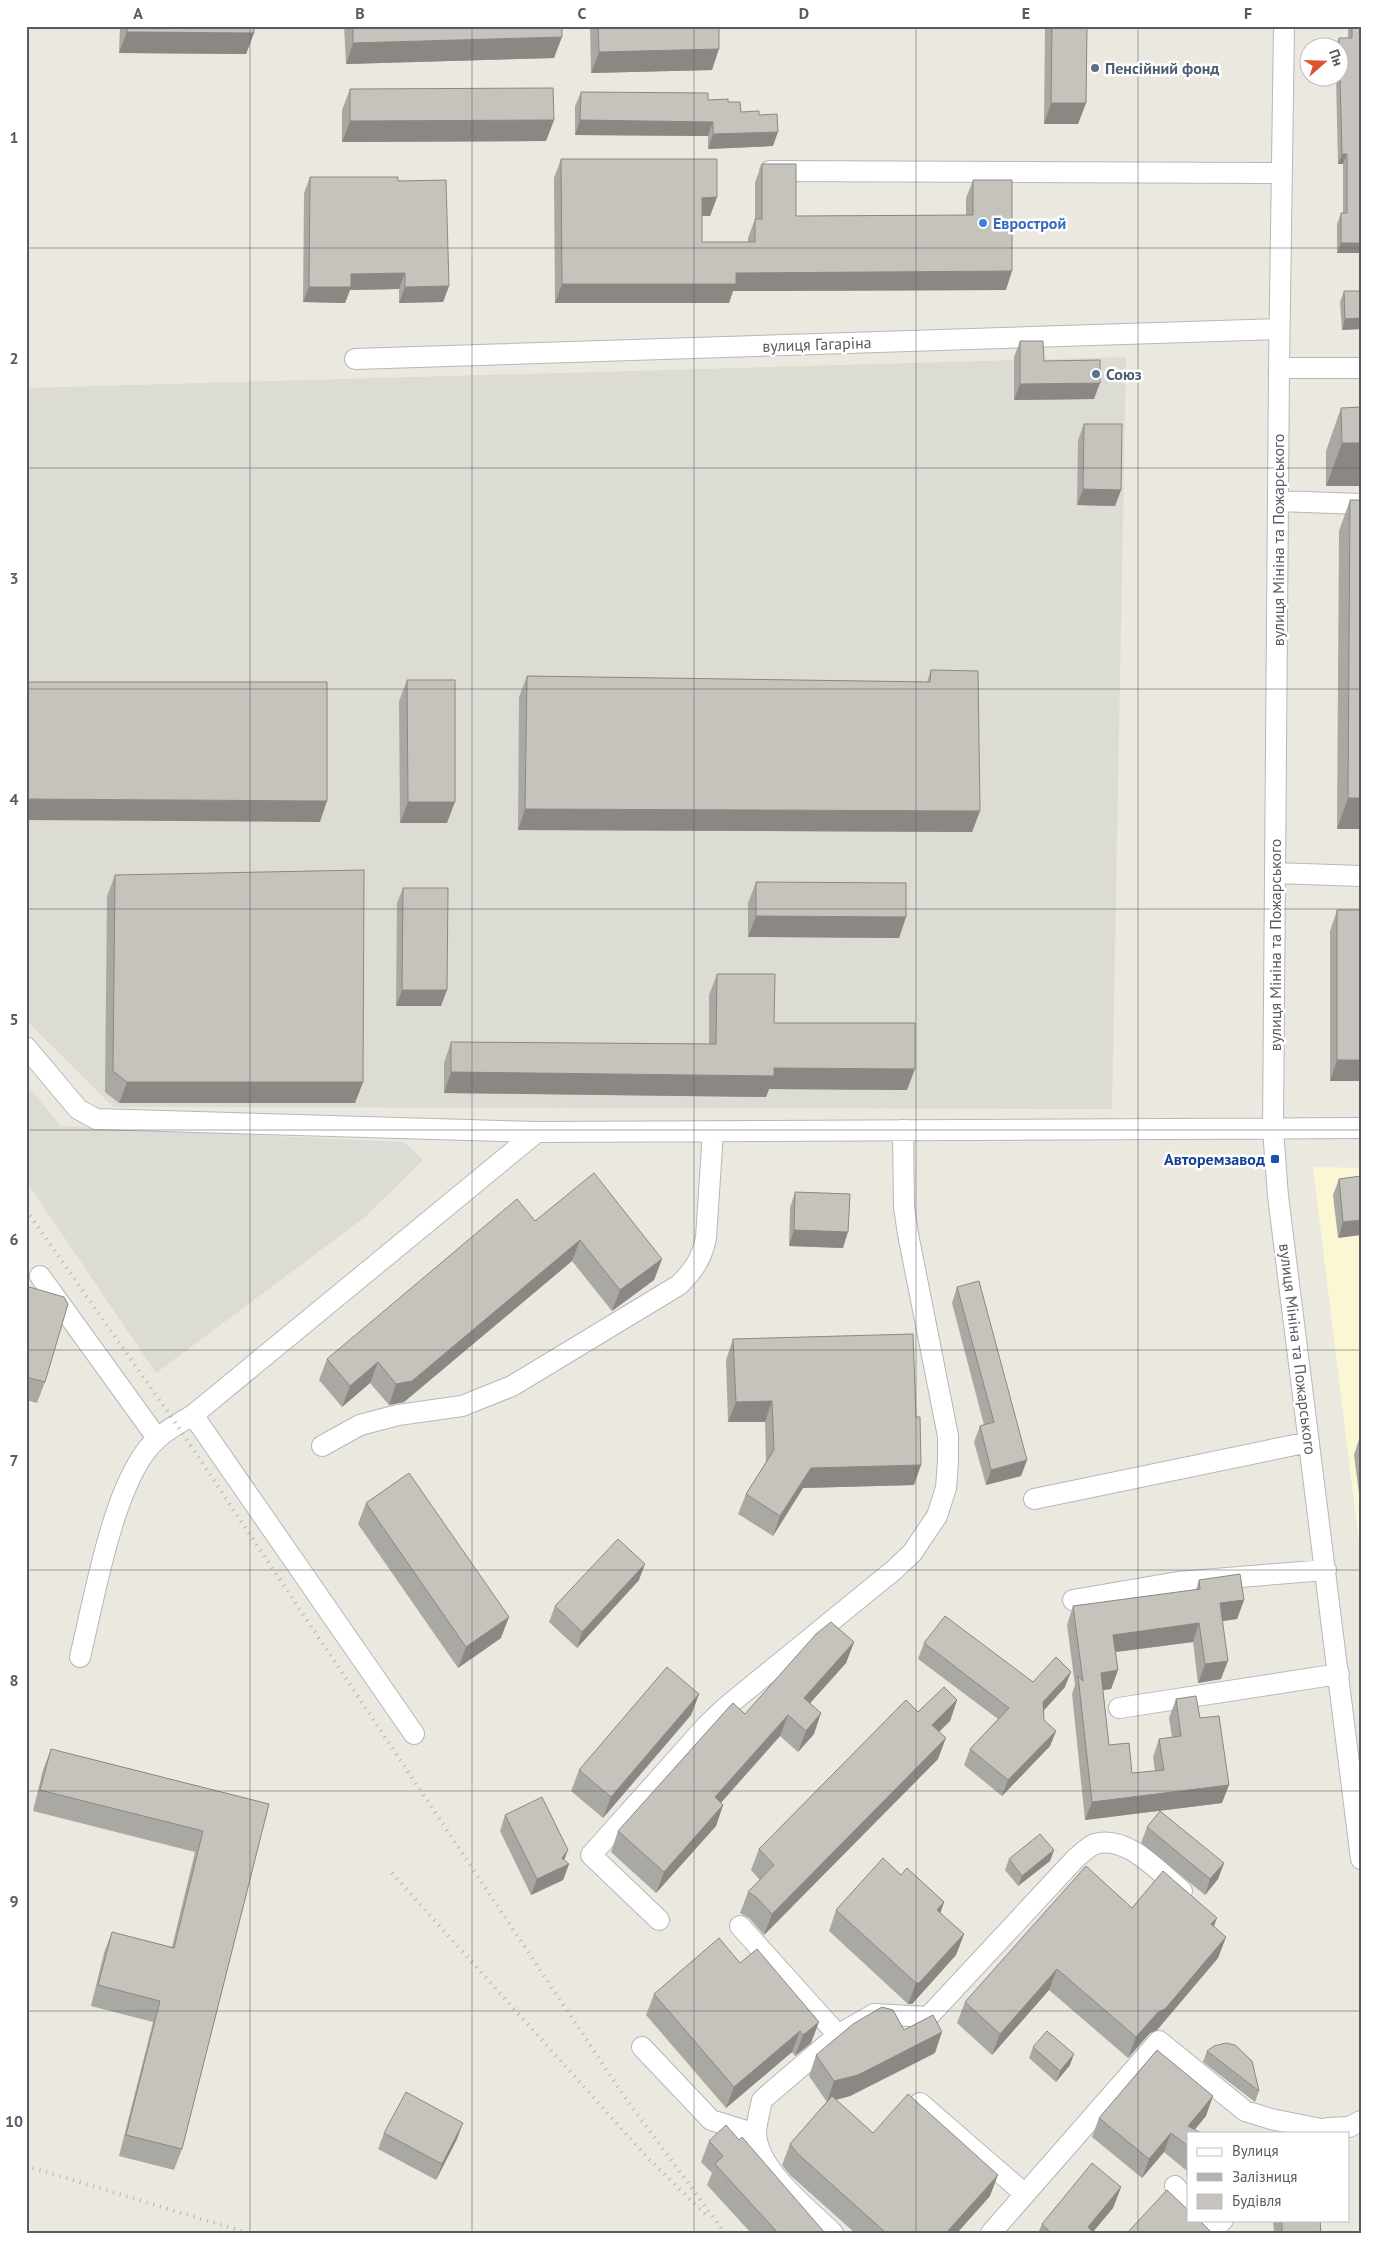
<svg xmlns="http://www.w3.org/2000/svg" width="1387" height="2259" font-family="'PT Sans',sans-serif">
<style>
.commercial{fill:#fbf7d4}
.industrial{fill:#dcdbd4}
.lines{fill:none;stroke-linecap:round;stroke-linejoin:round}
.minor-casing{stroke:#b5b7bc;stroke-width:22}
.minor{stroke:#fff;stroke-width:20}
.rail{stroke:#b2b3b3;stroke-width:4;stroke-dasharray:1 6;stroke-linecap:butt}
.wall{fill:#aaa8a3}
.shaded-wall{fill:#8b8884}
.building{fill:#c6c3bd;stroke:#8b8884}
.grid{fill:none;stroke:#585b60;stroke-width:1;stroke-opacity:0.55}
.service-dot{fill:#5c6f8a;stroke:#fff;stroke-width:2}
.shop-dot{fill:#3f7fe0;stroke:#fff;stroke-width:2}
.transit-dot{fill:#1a4fb4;stroke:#fff;stroke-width:2}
.labels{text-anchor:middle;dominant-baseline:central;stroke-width:5;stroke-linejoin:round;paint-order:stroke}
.service-label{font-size:16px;font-weight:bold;fill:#4e5e75;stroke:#fff;text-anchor:start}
.shop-label{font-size:16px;font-weight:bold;fill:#366cbe;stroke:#fff;text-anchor:start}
.street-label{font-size:16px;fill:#585b60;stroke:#fff}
.transit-label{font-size:16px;font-weight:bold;fill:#164399;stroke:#fff;text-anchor:end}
.neatline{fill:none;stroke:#585b60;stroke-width:2}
.grid-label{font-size:16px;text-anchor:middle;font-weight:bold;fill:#585b60}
</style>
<rect width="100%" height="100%" fill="#ebe9df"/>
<path class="commercial" d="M1313 1167 1361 1168V1559Z"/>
<path class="industrial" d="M1126 357 1112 1109 113 1107 26 1020V388Z
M26 1084 61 1126 404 1142 423 1160 366 1216 156 1373 26 1181Z"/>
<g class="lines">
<g class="minor-casing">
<path id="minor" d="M1284 26 1279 368 1273 1129 1278 1196 1361 1859
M770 171 1282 173
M355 359 1279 329
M1279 368H1361
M1278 501 1361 504
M1275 873 1361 876
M26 1047 78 1109 96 1119 537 1132 1361 1128
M40 1276 157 1438
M193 1415 414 1734
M322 1446 360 1425 398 1415 462 1406 512 1386 679 1285C694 1270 702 1258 706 1238L713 1131
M1034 1499 1309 1442
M1073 1600 1178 1582 1326 1570
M80 1657C94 1601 114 1475 158 1438 168 1429 181 1422 193 1415L537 1132
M1119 1708 1339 1674
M659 1920 591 1855 707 1725 726 1707 894 1570 912 1553 937 1516 946 1488 948 1461V1436L908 1234 904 1207 903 1130
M740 1926 838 2035
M642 2047 711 2120 756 2134
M920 2103 1025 2194
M1175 2186 1188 2203
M1201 2220 1210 2233 1223 2220
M833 2233C808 2208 759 2172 756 2134 756 2124 760 2110 762 2100L838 2035 874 2014 928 2017 1076 1858C1081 1854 1089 1846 1095 1844 1127 1834 1160 1873 1182 1891
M991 2233 1159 2041 1245 2111 1271 2119 1326 2130 1328 2128 1349 2127 1361 2121"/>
</g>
<use href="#minor" class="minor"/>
<path class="rail" d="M26 1210 177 1425 626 2099 725 2233
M392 1873 646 2156 705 2214
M26 2166 248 2233"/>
</g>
<path class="wall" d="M120 26H254V33L246 54 119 53Z
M344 26H562L554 58 346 64Z
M590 26H719L712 70 591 73Z
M1045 26H1087L1086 103 1078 124H1044Z
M1348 26H1361V253H1337V224L1341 213H1343V164H1338L1336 78H1340V48H1335L1339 38H1348Z
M350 89 554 120 546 141 342 142V110Z
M581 92 708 100 728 102 741 112 759 115 773 146 708 149V136L575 135V106Z
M561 159 717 197 710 216H702V242H748V238L755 219V182L762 164 796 216 966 215V198L973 180 1006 290 733 291 729 303H555L554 178Z
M310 177 398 181 449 286 443 302 399 303V289L350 290 345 303 303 302 304 193Z
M1344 291H1361V329L1342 330 1340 302Z
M1020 341 1044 361 1094 399 1014 400V357Z
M1361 407V486H1326V451L1341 408Z
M1084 424 1121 490 1115 506 1077 505 1078 440Z
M1350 500H1361V829H1337L1339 531Z
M931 670 980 811 972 832 518 830 519 697 527 676 927 682Z
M407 680 447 823H400L399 701Z
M115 875 363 1082 355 1103H119L105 1092 107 896Z
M756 882 906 917 899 938 748 937V903Z
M403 888 441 1006H396L397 903Z
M1337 910 1361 1081H1330V931Z
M717 974 774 1023 907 1090 769 1089 766 1097 444 1093V1063L451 1042 709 1044V995Z
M1361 1176 1338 1238 1333 1195 1339 1179Z
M795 1192 843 1248 789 1246 790 1208Z
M535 1221 662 1259 654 1280 612 1311 572 1261 404 1402 389 1405 370 1383 342 1407 319 1380 327 1359Z
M26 1286 45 1382 37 1403 26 1400Z
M957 1287 1027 1460 1021 1476 986 1485 974 1442 980 1426 984 1425 952 1303Z
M733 1339 914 1485 803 1488 773 1536 738 1514 746 1494 766 1462 765 1422H728L726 1360Z
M1360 1436H1361V1509L1354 1455Z
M366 1503 501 1638 458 1668 358 1524Z
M639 1580 577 1648 549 1622 555 1606Z
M1199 1580 1244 1600 1237 1619 1223 1621 1221 1679 1198 1683 1193 1642 1116 1652 1118 1670 1111 1689 1103 1690 1109 1745 1132 1773 1155 1771 1153 1757 1159 1739 1172 1737 1169 1718 1176 1699 1200 1718 1222 1803 1085 1820 1072 1694 1075 1685 1067 1625 1073 1606 1196 1590Z
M854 1642 846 1663 810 1703 814 1734 798 1752 780 1736 721 1803 723 1805 716 1826 656 1893 611 1852 618 1831 745 1714Z
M924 1643 1033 1682 1065 1687 1043 1711 1044 1720 1056 1731 1050 1746 1002 1796 964 1765 970 1749 998 1719 918 1659Z
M699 1694 691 1715 603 1818 571 1791 579 1770Z
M957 1700 950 1721 939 1731 938 1759 764 1935 749 1918 740 1913 748 1892 760 1880 751 1870 759 1849 918 1712Z
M51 1749 269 1804 182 2149 174 2170 119 2156 153 2022 91 2006 104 1953 112 1932 172 1947 195 1852 33 1811 43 1770Z
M505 1815 569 1864 563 1880 531 1895 500 1831Z
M1147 1827 1224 1863 1218 1879 1205 1895 1141 1843Z
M1054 1850 1050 1861 1018 1886 1005 1870 1009 1859Z
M901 1875 944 1902 940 1913 964 1934 956 1955 912 2004H908L829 1931 836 1910Z
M1132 1908 1214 1926 1226 1937 1218 1958 1157 2030 1150 2033 1128 2058 1049 1990 992 2055 957 2023 965 2002Z
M740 1963 811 2043 795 2056 792 2052 726 2108 646 2015 654 1994Z
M904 2030 935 2053 850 2096 836 2100 873 2133 990 2196 957 2233H855L790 2175 782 2165 790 2144 827 2102 809 2076 816 2055Z
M1033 2047 1070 2065 1056 2082 1029 2058Z
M1207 2051 1259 2091 1255 2102 1203 2062Z
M1206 2116 1194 2129 1188 2133V2176L1186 2175 1187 2171 1164 2152 1142 2178 1092 2137 1099 2118Z
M384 2133 457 2139 436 2180 378 2149Z
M739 2140 825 2233H751L707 2185 712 2173 701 2162 709 2141Z
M1121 2187 1113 2208 1093 2232 1094 2233H1038L1042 2224Z
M1273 2220H1320L1321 2233H1274Z"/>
<path class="shaded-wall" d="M127 32 254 33 246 54 119 53Z
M562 37 554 58 346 64 353 43Z
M719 49 712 70 591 73 599 52Z
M1051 103H1086L1078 124H1044Z
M554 120 546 141 342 142 350 121Z
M580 120 713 122 708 136 575 135Z
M778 132 773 146 708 149 713 134Z
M1342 154H1347L1343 164H1338Z
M717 197 710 216H695L702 198Z
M1341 243H1361V253H1337Z
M1012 271 1006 290 733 291 729 303H555L562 284 736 273Z
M405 273 399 289 350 290 345 303 303 302 309 287 351 274Z
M449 286 443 302 399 303 405 287Z
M1361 318V329L1342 330 1345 319Z
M1100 383 1094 399 1014 400 1020 384Z
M1342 443H1361V486H1326Z
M1083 489 1121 490 1115 506 1077 505Z
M1348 798H1361V829H1337Z
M26 799 327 801 320 822 26 820Z
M408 802H455L447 823H400Z
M525 809 980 811 972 832 518 830Z
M756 916 906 917 899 938 748 937Z
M402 990H447L441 1006H396Z
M1337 1060H1361V1081H1330Z
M774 1068 915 1069 907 1090 769 1089 766 1097 444 1093 451 1072Z
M127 1082H363L355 1103H119Z
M1361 1220V1235L1338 1238 1343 1222Z
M794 1230 848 1232 843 1248 789 1246Z
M580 1240 572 1261 404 1402 389 1405 396 1384Z
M662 1259 654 1280 612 1311 620 1290Z
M378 1362 370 1383 342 1407 350 1386Z
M772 1401 765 1422H728L736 1402Z
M1027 1460 1021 1476 986 1485 991 1470Z
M921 1465 914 1485 803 1488 773 1536 780 1516 811 1468Z
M645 1564 639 1580 577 1648 582 1632Z
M1244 1600 1237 1619 1214 1622 1220 1603Z
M509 1617 501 1638 458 1668 466 1647Z
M1199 1623 1193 1642 1107 1653 1113 1635Z
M854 1642 846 1663 796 1719 804 1698Z
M1228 1661 1221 1679 1198 1683 1205 1664Z
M1118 1670 1111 1689 1095 1691 1101 1673Z
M1071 1672 1065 1687 1037 1718 1043 1702Z
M699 1694 691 1715 603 1818 611 1797Z
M957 1700 950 1721 925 1746 932 1725Z
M821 1713 814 1734 798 1752 806 1731Z
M788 1715 780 1736 707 1818 715 1797Z
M1056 1731 1050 1746 1002 1796 1008 1780Z
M946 1738 938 1759 764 1935 772 1914Z
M1229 1785 1222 1803 1085 1820 1092 1802Z
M723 1805 716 1826 656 1893 664 1872Z
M568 1850 562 1866 569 1864 563 1880 531 1895 537 1879 562 1858Z
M1054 1850 1050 1861 1018 1886 1022 1876Z
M1224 1863 1218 1879 1205 1895 1210 1879Z
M944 1902 937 1923V1910Z
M1217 1918 1209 1939 1211 1924Z
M964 1934 956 1955 912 2004H908L916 1983Z
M1226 1937 1218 1958 1157 2030 1150 2033 1128 2058 1136 2037Z
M1057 1969 1049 1990 992 2055 1000 2034Z
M819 2022 811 2043 795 2056 803 2035Z
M800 2031 792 2052 726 2108 734 2087Z
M942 2032 935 2053 850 2096 827 2102 834 2081Z
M1074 2054 1070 2065 1056 2082 1060 2071Z
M1213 2096 1206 2116 1192 2133 1188 2126Z
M463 2123 457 2139 436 2180 442 2164Z
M1171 2133 1164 2152 1142 2178 1149 2159Z
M998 2175 990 2196 957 2233H946Z
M1121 2187 1113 2208 1092 2233 1088 2227Z"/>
<path class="building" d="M127 26H254V33L127 32Z
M353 26H562V37L353 43Z
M598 26H719V49L599 52Z
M1052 26H1087L1086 103H1051Z
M1352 26H1361V243H1341V213H1347V154H1342L1339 38H1352Z
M553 88 554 120 350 121V89Z
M581 92 708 93V100L728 99V102H740L741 112 759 111V115L777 114 778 132 713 134V122L580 120Z
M561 159H717V197L702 198V242H755V219H762V164H796V216L973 215V180H1012V271L736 273V284H562Z
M310 177H398V181L446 180 449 286 405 287V273L351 274V287H309Z
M1344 291H1361V318L1345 319Z
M1020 341H1043L1044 361 1100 360V383L1020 384Z
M1361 407V443H1342L1341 408Z
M1084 424H1122L1121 490 1083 489Z
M1350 500H1361V798H1348Z
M931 670 978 671 980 811 525 809 527 676 930 682Z
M407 680H455V802H408Z
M26 682H327V801L26 799Z
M364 870 363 1082H127L113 1071 115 875Z
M756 882 906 883V917L756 916Z
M403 888H448L447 990H402Z
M1337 910H1361V1060H1337Z
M717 974H775L774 1023H915V1069L774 1068V1076L451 1072V1042L716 1044Z
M594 1173 662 1259 620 1290 580 1240 412 1381 396 1384 378 1362 350 1386 327 1359 517 1199 535 1221Z
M1361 1176V1220L1343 1222 1339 1179Z
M795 1192 850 1194 848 1232 794 1230Z
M979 1281 1027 1460 991 1470 980 1426 994 1422 957 1287Z
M26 1286 64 1297 68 1304 45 1382 26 1377Z
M913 1334 916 1417H920L921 1465 811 1468 780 1516 746 1494 774 1450 772 1401 736 1402 733 1339Z
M409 1473 509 1617 466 1647 366 1503Z
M618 1539 645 1564 582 1632 555 1606Z
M1240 1574 1244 1600 1220 1603 1228 1661 1205 1664 1199 1623 1113 1635 1118 1670 1101 1673 1109 1745 1129 1743 1132 1773 1164 1770 1159 1739 1181 1736 1176 1699 1196 1696 1200 1718 1219 1716 1229 1785 1092 1802 1078 1676 1083 1681 1073 1606 1200 1589 1199 1580Z
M945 1616 1033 1682 1056 1657 1071 1672 1043 1702 1044 1720 1056 1731 1008 1780 970 1749 1009 1708 924 1643Z
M831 1622 854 1642 804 1698 821 1713 806 1731 788 1715 715 1797 723 1805 664 1872 618 1831 730 1706 733 1703 745 1714 816 1634Z
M667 1667 699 1694 611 1797 579 1770Z
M944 1687 957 1700 932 1725 946 1738 772 1914 756 1897 748 1892 774 1865 759 1849 906 1700 918 1712Z
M51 1749 269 1804 182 2149 126 2135 160 2001 98 1985 112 1932 174 1948 203 1831 40 1790Z
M542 1797 568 1850 562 1858 569 1864 537 1879 505 1815Z
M1160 1811 1224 1863 1210 1879 1147 1827Z
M1040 1834 1054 1850 1022 1876 1009 1859Z
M883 1858 901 1875 907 1868 944 1902 937 1910 964 1934 919 1983H916L836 1910Z
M1086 1866 1132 1908 1163 1871 1217 1918 1211 1924 1226 1937 1165 2009 1158 2012 1136 2037 1057 1969 1000 2034 965 2002Z
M719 1938 740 1963 757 1949 819 2022 803 2035 800 2031 734 2087 654 1994Z
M882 2007 893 2010 904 2030 933 2015 942 2032 858 2075 834 2081 816 2055 853 2024Z
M1047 2031 1074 2054 1060 2071 1033 2047Z
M1226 2043 1235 2045 1252 2061 1259 2091 1207 2051 1214 2046Z
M1157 2050 1213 2096 1188 2126 1201 2133H1188V2146L1171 2133 1149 2159 1099 2118Z
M406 2092 463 2123 442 2164 384 2133Z
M908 2094 998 2175 946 2233H886L798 2154 790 2144 832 2096 873 2133Z
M726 2125 739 2140 742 2137 825 2233H778L715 2164 723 2156 709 2141Z
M1092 2163 1121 2187 1088 2227 1094 2233H1051L1042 2224Z
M1167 2190 1188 2210V2220H1199L1212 2233H1127Z
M1282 2220H1320L1321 2233H1282Z"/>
<path class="grid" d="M250 26V2233M472 26V2233M694 26V2233M916 26V2233M1138 26V2233M26 248H1361M26 468H1361M26 689H1361M26 909H1361M26 1130H1361M26 1350H1361M26 1570H1361M26 1791H1361M26 2011H1361"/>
<g class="service-dot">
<circle cx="1095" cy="68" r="5"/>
<circle cx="1096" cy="374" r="5"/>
</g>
<circle class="shop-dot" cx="983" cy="223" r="5"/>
<rect class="transit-dot" x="1270" y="1154" width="10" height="10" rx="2.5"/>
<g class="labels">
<g class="service-label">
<text x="1105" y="68">Пенсійний фонд</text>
<text x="1106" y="374">Союз</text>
</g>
<g class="shop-label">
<text x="993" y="223">Еврострой</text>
</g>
<g class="street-label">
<text transform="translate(817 344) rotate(-2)">вулиця Гагаріна</text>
<text transform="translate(1278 540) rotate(-90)">вулиця Мініна та Пожарського</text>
<text transform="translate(1275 945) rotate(-90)">вулиця Мініна та Пожарського</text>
<text transform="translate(1298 1349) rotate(83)">вулиця Мініна та Пожарського</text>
</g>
<g class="transit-label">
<text x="1265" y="1159">Авторемзавод</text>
</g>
</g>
<rect width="1387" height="2259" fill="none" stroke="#ffffff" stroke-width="55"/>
<rect x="1187" y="2132" width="162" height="90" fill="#ffffff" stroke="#bcbdbf"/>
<rect x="1197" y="2148" width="25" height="8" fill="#ffffff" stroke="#bcbdbf"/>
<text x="1232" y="2156" font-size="15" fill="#585b60">Вулиця</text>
<rect x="1197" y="2173" width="25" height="8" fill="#b2b3b3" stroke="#bcbdbf"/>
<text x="1232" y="2182" font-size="15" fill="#585b60">Залізниця</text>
<rect x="1197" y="2194" width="25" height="15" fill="#c6c3bd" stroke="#bcbdbf"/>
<text x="1232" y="2206" font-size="15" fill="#585b60">Будівля</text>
<g transform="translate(1324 62) rotate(70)"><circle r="24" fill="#ffffff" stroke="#bcbdbf"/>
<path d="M0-4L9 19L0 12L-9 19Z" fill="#dd5433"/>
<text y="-8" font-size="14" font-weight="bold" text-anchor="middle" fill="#585b60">Пн</text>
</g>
<rect x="28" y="28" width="1332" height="2204" class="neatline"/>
<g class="grid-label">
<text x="138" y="19">A</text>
<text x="360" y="19">B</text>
<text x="582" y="19">C</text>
<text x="804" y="19">D</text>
<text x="1026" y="19">E</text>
<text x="1248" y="19">F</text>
<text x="14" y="143">1</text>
<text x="14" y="364">2</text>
<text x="14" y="584">3</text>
<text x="14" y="805">4</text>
<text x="14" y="1025">5</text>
<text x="14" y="1245">6</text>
<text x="14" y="1466">7</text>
<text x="14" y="1686">8</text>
<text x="14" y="1907">9</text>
<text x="14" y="2127">10</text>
</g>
</svg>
